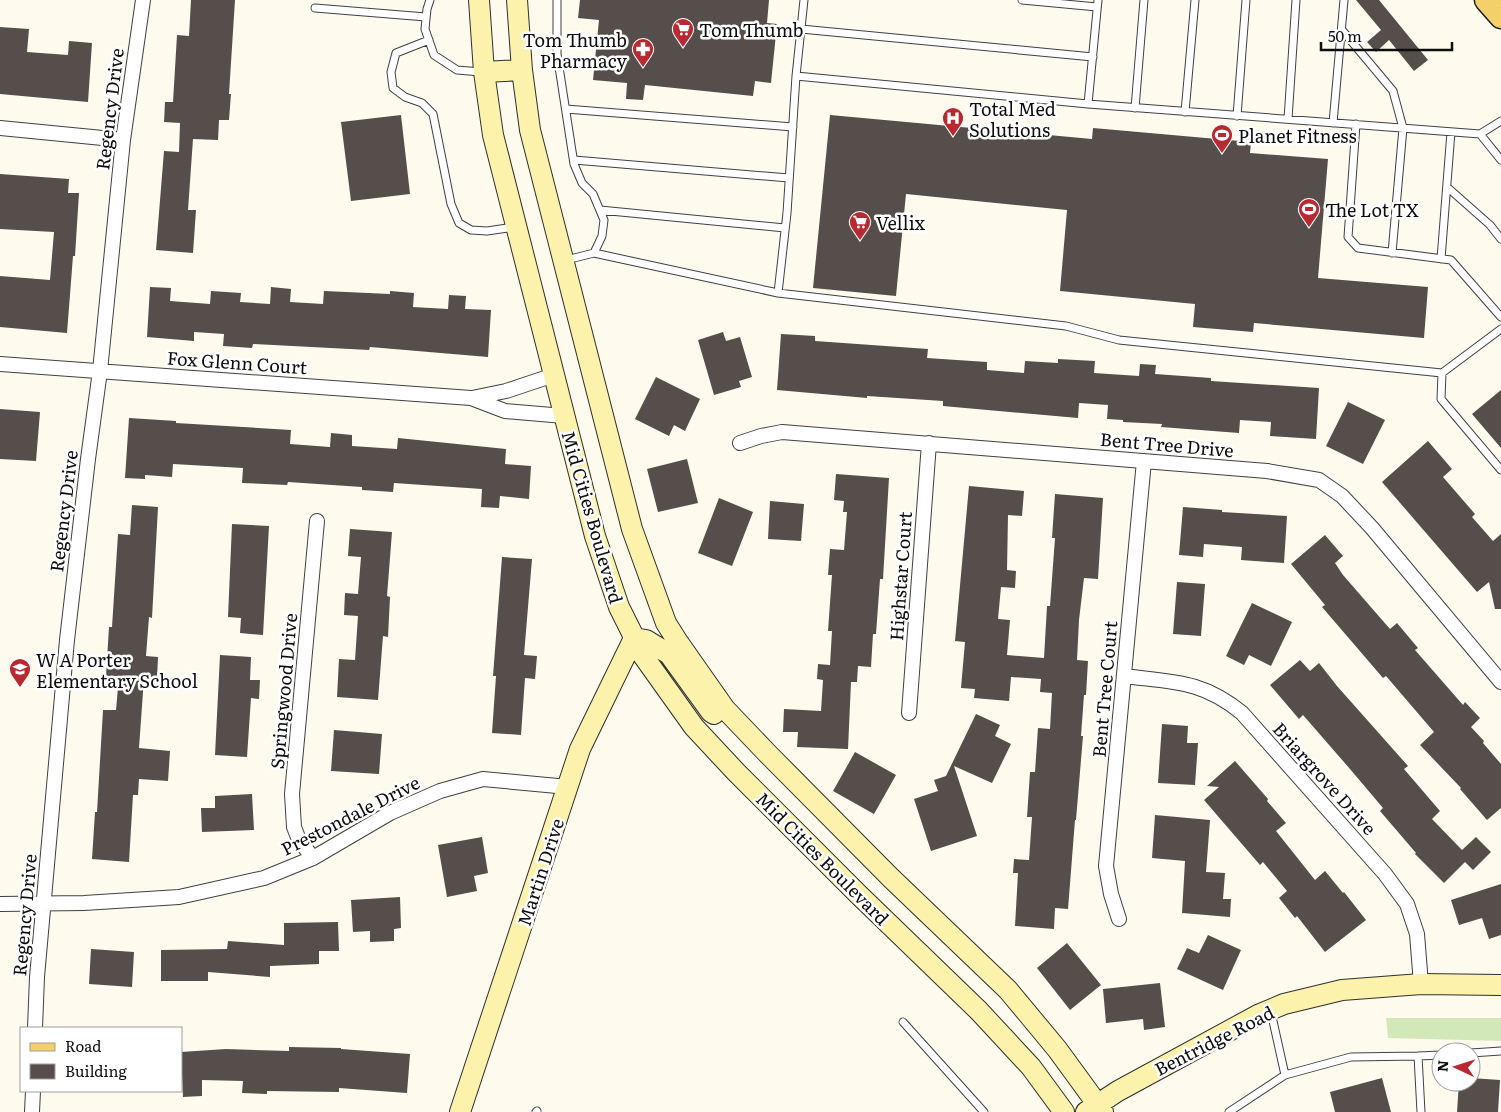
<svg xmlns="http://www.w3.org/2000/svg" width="1501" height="1112" font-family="Literata,serif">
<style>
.green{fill:#d2e8b9}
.building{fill:#564e4a}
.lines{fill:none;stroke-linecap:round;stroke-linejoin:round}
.lane-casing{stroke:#404040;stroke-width:9}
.street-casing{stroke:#404040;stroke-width:16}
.secondary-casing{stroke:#2f2f2f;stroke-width:22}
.primary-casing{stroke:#1e1e1e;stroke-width:25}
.lane{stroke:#fff;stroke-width:7}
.street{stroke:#fff;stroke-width:14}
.secondary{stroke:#fcf2ab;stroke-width:20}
.primary{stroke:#f4d068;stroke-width:22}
.labels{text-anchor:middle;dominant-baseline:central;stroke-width:5;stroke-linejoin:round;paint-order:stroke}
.poi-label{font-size:18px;fill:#0d0d0d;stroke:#fff;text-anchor:start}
.street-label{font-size:18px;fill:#0d0d0d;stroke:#fff}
</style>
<rect width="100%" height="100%" fill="#fefbee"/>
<path class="green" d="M1386 1018H1501V1041L1388 1038Z"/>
<path class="building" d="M191 0H235L229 94H231L229 120H219L218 140 193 139 188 210H196L193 253 156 250 164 151 179 152 180 123 164 122 165 102H173L177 35 189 36Z
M580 0H769L767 23 777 24 771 83 755 81 753 96 645 85 643 100 626 99 627 83 593 80 599 20 578 18Z
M1356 0H1379L1428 60 1414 71 1389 40 1376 52 1367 42 1381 30Z
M0 27 29 29 27 52 68 55 69 41 92 43 88 102 0 94Z
M401 115 410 194 351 201 341 122Z
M830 115 1092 139 1093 128 1251 142 1250 153 1328 159 1318 278 1428 287 1424 338 1254 323 1253 332 1193 327 1195 304 1060 291 1067 210 906 194 896 296 813 288Z
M0 174 69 179 68 193H79L75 256H73L67 333 0 327V276L50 280 54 232 0 229Z
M150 287 171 288 170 301 210 304 211 291 241 293 240 302 270 304 271 287 291 289 290 302 323 304 324 291 390 294V291L414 293 413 307 448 309 449 295 466 296 465 309 491 310 488 357 370 347 369 350 253 344 252 348 223 346 224 334 194 332V341L147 337Z
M723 332 726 341 740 337 752 377 739 381 741 387 714 395 698 340Z
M781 334 815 336V341L928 349 927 358 987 362V370L1024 373 1025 361 1058 363V359L1095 361 1094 373 1139 376 1140 364 1156 365 1155 374 1211 378V381L1319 388 1316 439 1270 436 1271 422 1240 420 1239 433 1161 427 1162 424 1123 422V420L1107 419 1108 405 1079 403 1078 418 943 406V401L867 396V398L777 390Z
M656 377 700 399 685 431 674 425 669 436 635 419Z
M1501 390V448L1472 414Z
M1348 402 1385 420 1363 464 1326 446Z
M0 409 40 412 36 461 0 459Z
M129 418 176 421V423L291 430 290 444 330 447 331 433 352 435V446L397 449 398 438 506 449 505 464 531 466 529 499 500 496 499 508 481 507 482 489 394 483 393 492 362 490V487L288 482 287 485 242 483 243 468 173 464 172 477 145 475V479L125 478Z
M1428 441 1452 469 1443 477 1475 514 1472 517 1493 541 1501 534V609H1495L1489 582 1477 592 1382 482Z
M687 459 698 503 658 512 647 469Z
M836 474 889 478 883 579H880L876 634H873L871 667 858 666 857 682H851L848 749 797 747 798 732H783L784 709 821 711 823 680 817 679 818 664 830 665 832 631H828L832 575H828L830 549 844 550 847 512H843L844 501 834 500Z
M969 486 1024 491 1022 516 1008 515 1007 570 1016 571 1015 588 1001 587 998 619 1010 620 1007 655 1044 658 1047 606H1050L1055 538H1052L1055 494 1103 498 1098 579 1084 578 1079 620 1077 660 1088 661 1086 695H1084L1081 736H1083L1076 820H1075L1068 909 1055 908 1054 929 1015 926 1018 873H1013L1014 859 1029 860 1032 817H1027L1030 772H1035L1038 728 1050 729 1052 693 1040 692 1041 679 1011 677 1009 701 974 698 975 689 961 688 965 642 955 641Z
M719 498 753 512 732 566 698 553Z
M770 501 804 504 801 541 768 539Z
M132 505 158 507 152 618 149 617 146 656 158 657 157 679 144 678 139 748 170 751 168 781 139 779 138 795H133L129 862 92 859 95 812H97L103 710H116L119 676H106L109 627H112L118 534 130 535Z
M1183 507 1222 510V512L1287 516 1284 563 1241 560 1242 547 1204 544 1203 557 1179 555Z
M232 524 269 526 263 635 240 633 241 618 228 617Z
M350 529 392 532 387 596 390 597 388 637 383 636 378 700 337 697 339 659 355 660 358 616 344 615 345 593 358 594 361 557 348 556Z
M1325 535 1343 556 1335 563 1343 575 1390 629 1397 623 1418 648 1415 650 1463 705 1465 702 1480 718 1471 727 1484 741 1483 743 1501 764V808L1487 820 1460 789 1461 788 1420 745 1434 732 1386 676 1383 678 1322 607 1325 605 1291 564Z
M502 557 532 559 524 655 537 656 535 679 525 678 521 735 492 733 496 676H493Z
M1177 582 1205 584 1201 636 1173 634Z
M1252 603 1292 622 1271 666 1249 655 1244 665 1226 656Z
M220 655 251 657 250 680H260L259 699 251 698 247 757 215 755Z
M1300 660 1310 671 1319 663 1337 686 1408 766 1404 769 1440 811 1432 819 1462 850 1476 837 1491 852 1473 870 1465 862 1444 883 1415 854 1416 853 1380 811 1383 808 1350 769 1303 715 1299 719 1270 685Z
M976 714 1000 725 995 736 1011 744 992 783 954 766 977 836 931 851 914 799 938 791 934 780 946 776Z
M1162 724 1188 726 1187 743H1198L1195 785 1158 783Z
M334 730 382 734 379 774 331 771Z
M855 752 896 775 874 814 833 791Z
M1235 761 1268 799 1267 801 1286 823 1276 831 1315 880 1325 871 1343 893 1344 892 1366 920 1325 952 1297 916 1295 918 1279 898 1287 891 1263 862 1260 865 1204 800 1219 787 1207 786Z
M252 794 254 830 202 832 201 808H215V796Z
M1155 815 1210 820 1206 872 1225 873 1223 899H1231L1230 917 1182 913 1185 861 1152 858Z
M482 837 488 873 474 876 477 891 447 897 438 845Z
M1501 884V935L1489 939 1482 918 1459 925 1451 900Z
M400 897 401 928 394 929V941L370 942V931L353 932 351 900Z
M338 922 339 951H319V964L270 966V977L208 972V981H161V950L227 949 228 941 284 945V923Z
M1208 935 1241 950 1223 990 1177 969 1187 948 1199 953Z
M1067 943 1101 985 1070 1010 1037 968Z
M91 949 134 952 132 987 89 984Z
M1160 983 1165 1027 1144 1030 1143 1019 1106 1023 1103 989Z
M289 1047 341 1048V1049L410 1054 407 1093 339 1088V1092L267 1091V1094L242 1093 243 1081 202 1080V1096L183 1097 181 1052 226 1049 289 1051Z
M1382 1078 1391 1112H1335L1330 1092Z
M1471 1078 1500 1080 1498 1112H1457L1459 1082H1471Z"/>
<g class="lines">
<g class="lane-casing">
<path id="lane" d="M430 0 427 9 425 29 434 55 457 70 481 72
M557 0V54L574 164 582 183 593 194 604 220 602 236 594 253 566 260
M804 0 796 76 1088 104
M1022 0 1097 7
M1098 0 1088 104 1480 134 1501 121
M315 8 426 17
M801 29 1093 57
M1342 30 1393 91 1403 128 1392 253
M429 40 396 53 391 72 393 88 405 97 422 103 433 114 451 204 459 223 471 230 487 231 514 227
M1135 108 1144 0
M566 109 793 127
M1185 112 1195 0
M1237 116 1246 0
M1288 119 1296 0
M1333 123 1344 0
M1356 124 1348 237 1358 248 1451 260 1501 317
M1480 134 1501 160
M574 160 789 178
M1447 187 1490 225 1501 239
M600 210 785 228
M594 253 778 293 787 213 796 76
M1441 259 1451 132
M778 293 1066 326 1119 340 1442 373 1501 329
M1442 373 1441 399 1501 470
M903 1022 984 1112
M1471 1053 1501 1051
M1418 1056 1441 1055
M1285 1075 1351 1057 1418 1056 1421 1112
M536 1112 537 1111
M1229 1112 1285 1075 1271 1012"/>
</g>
<g class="street-casing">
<path id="street" d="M0 128 123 140
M0 364 471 398 505 411 564 416
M472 398 506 391 554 375
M740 443 761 436 782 432 1267 471 1319 480 1342 496 1372 528 1501 682
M1124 676C1172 682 1202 680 1242 713L1385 874 1407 904 1417 934 1421 984
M909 713 929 443
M313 858 299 840 294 827 292 794 317 521
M0 904 84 903 179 897 264 878 313 858 390 813 440 791 483 779 568 787
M1119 919 1111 894 1106 866 1144 461
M35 1028 37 977 67 640 88 459 100 371 123 140 143 0
M32 1112 33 1091"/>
</g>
<g class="secondary-casing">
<path id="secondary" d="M479 0 484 72 493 135 595 536 619 607 644 657 694 727 736 772 858 894 979 1011 1031 1067 1064 1112
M517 0 522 70 530 130 632 529 666 623 678 642 725 709 767 753 891 878 1008 990 1057 1049 1103 1112
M484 72 522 70
M634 638 646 640 669 654 711 712 714 714
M460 1112 580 749 634 638
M1086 1112 1118 1091 1258 1015 1284 1004 1342 990 1421 984 1501 985"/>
</g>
<g class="primary-casing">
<path id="primary" d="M1486 0 1501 17"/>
</g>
<use href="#lane" class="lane"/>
<use href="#street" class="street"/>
<use href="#secondary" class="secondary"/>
<use href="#primary" class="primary"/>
</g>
<defs>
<g id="supermarket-pin" transform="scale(1.125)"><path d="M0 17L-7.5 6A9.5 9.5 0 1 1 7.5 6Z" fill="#b92932" stroke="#fff"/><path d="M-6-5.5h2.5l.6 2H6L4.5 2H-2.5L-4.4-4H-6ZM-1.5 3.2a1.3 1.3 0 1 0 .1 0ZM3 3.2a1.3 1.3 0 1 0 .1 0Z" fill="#fff"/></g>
<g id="pharmacy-pin" transform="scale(1.125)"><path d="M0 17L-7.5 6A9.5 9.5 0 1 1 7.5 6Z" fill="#b92932" stroke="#fff"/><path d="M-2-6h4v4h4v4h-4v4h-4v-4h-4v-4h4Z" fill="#fff"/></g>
<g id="hospital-pin" transform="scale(1.125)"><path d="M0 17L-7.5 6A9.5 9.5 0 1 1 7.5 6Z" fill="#b92932" stroke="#fff"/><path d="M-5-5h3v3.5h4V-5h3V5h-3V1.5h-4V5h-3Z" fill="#fff"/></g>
<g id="stadium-pin" transform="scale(1.125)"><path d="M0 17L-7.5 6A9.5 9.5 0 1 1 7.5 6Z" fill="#b92932" stroke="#fff"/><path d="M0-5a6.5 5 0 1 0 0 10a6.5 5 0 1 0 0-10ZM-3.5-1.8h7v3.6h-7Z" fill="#fff"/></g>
<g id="school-pin" transform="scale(1.125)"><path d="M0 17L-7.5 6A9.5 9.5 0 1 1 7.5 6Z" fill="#b92932" stroke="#fff"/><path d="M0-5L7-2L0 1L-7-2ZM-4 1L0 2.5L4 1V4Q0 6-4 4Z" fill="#fff"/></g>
</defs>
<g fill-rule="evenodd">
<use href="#supermarket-pin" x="683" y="29"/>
<use href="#pharmacy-pin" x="643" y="49"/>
<use href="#hospital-pin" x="953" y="118"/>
<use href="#stadium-pin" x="1222" y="135"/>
<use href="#stadium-pin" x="1309" y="209"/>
<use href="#supermarket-pin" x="860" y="222"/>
<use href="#school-pin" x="20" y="669"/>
</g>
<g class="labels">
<g class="poi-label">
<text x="699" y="29">Tom Thumb</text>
<text x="627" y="39" text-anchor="end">Tom Thumb<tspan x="627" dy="21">Pharmacy</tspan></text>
<text x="969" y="108">Total Med<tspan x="969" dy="21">Solutions</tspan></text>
<text x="1238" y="135">Planet Fitness</text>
<text x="1325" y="209">The Lot TX</text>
<text x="876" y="222">Vellix</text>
<text x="36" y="659">W A Porter<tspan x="36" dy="21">Elementary School</tspan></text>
</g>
<g class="street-label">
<text transform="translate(109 109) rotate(-83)">Regency Drive</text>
<text transform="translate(237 362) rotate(4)">Fox Glenn Court</text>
<text transform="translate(1167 444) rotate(5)">Bent Tree Drive</text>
<text transform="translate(63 511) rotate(-83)">Regency Drive</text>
<text transform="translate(593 517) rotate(74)">Mid Cities Boulevard</text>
<text transform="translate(900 576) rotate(-86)">Highstar Court</text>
<text transform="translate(1104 689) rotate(-85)">Bent Tree Court</text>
<text transform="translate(283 691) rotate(-85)">Springwood Drive</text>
<text transform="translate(1325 778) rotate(48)">Briargrove Drive</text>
<text transform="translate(350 815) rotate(-27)">Prestondale Drive</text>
<text transform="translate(823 858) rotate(45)">Mid Cities Boulevard</text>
<text transform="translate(540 872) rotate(-72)">Martin Drive</text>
<text transform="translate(24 915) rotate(-85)">Regency Drive</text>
<text transform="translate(1214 1040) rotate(-27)">Bentridge Road</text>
</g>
</g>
<rect x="20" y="1027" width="162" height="65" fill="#ffffff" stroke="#9e9e9e"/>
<rect x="30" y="1043" width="25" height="8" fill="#f4d068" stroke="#9e9e9e"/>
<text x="65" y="1052" font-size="15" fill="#0d0d0d">Road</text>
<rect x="30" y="1064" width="25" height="15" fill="#564e4a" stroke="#9e9e9e"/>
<text x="65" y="1077" font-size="15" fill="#0d0d0d">Building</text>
<g transform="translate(1456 1067) rotate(274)"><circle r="24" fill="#ffffff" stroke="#9e9e9e"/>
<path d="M0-4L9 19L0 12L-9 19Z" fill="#b92932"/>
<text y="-8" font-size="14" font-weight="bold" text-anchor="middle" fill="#0d0d0d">N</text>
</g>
<path d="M1321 42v8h131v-8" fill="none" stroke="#0d0d0d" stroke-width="2.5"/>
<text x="1328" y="42" font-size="15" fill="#0d0d0d" stroke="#ffffff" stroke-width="4" paint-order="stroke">50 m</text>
</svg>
